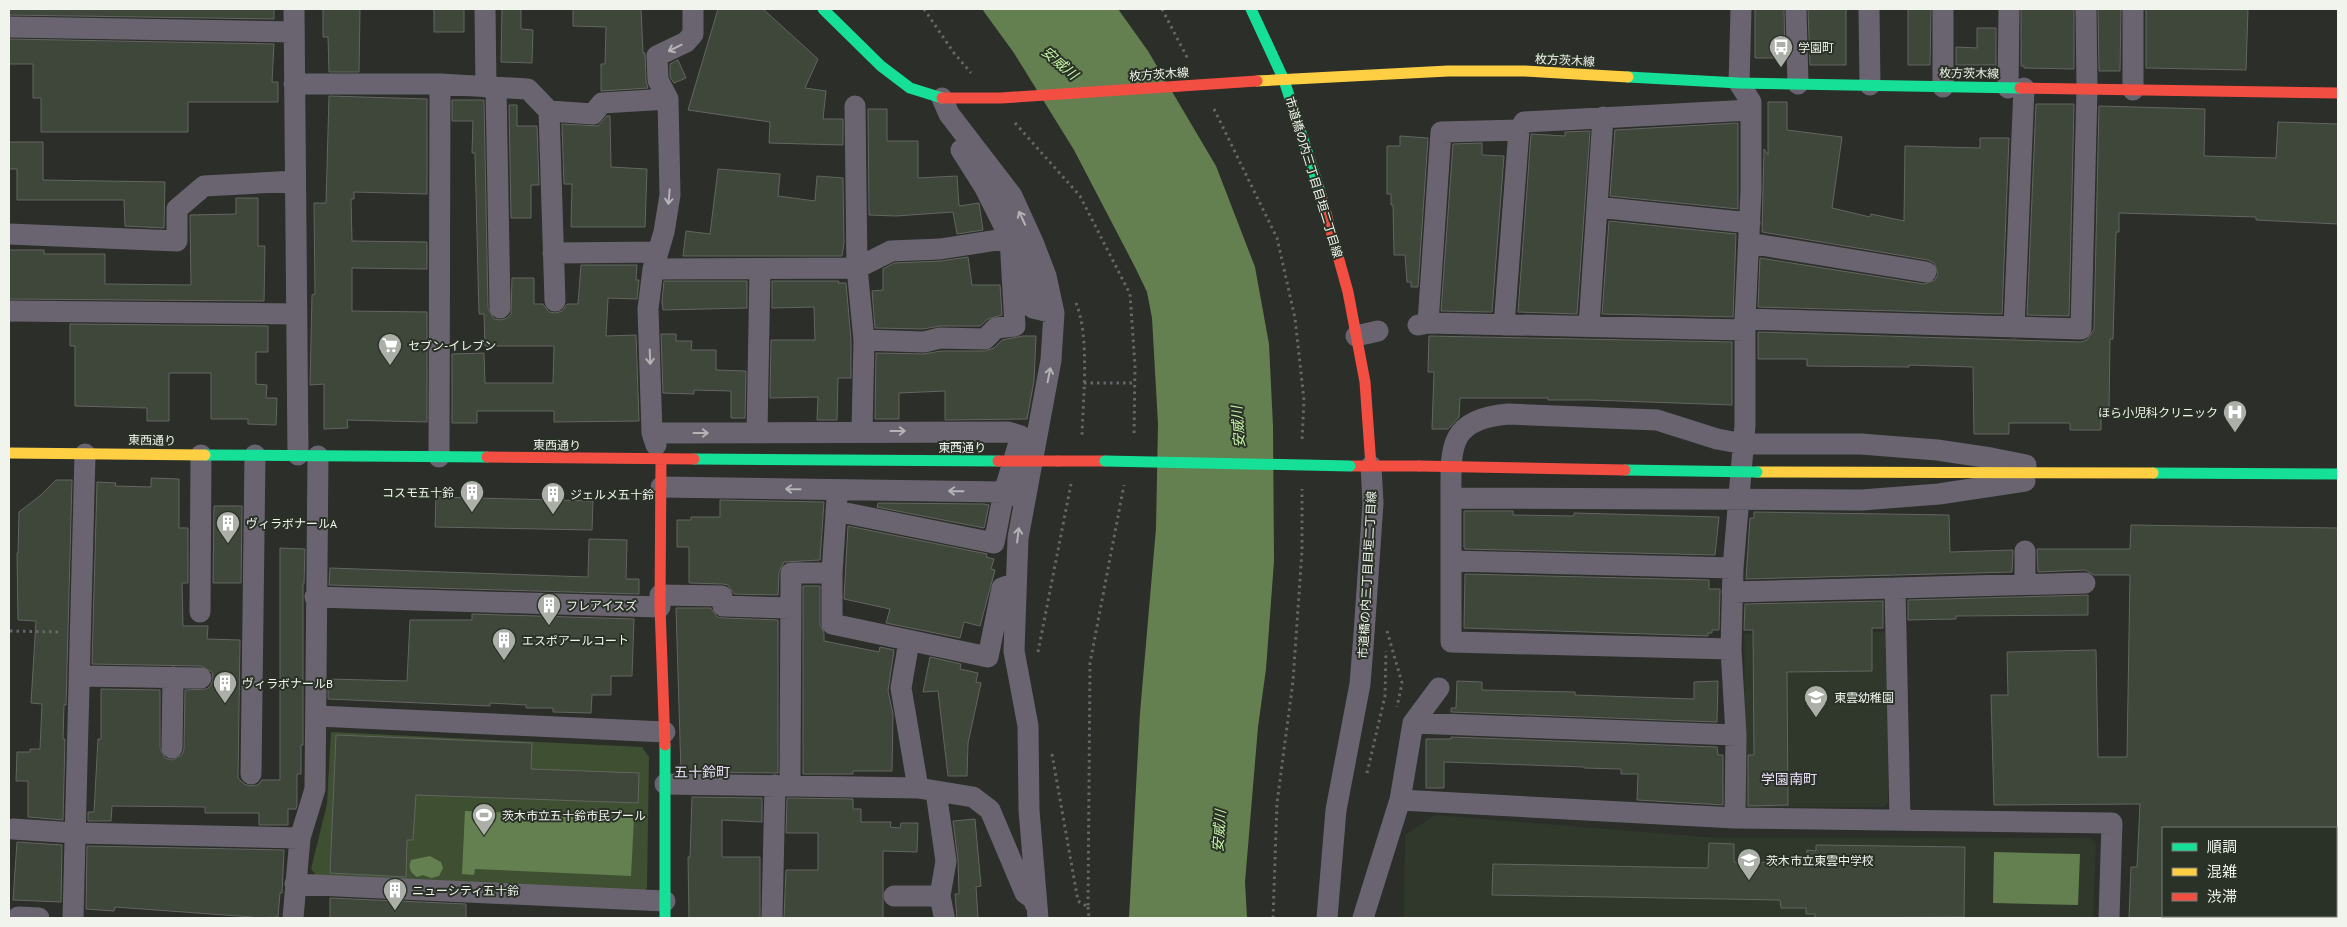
<svg xmlns="http://www.w3.org/2000/svg" width="2347" height="927" font-family="'PT Sans','Noto Sans JP',sans-serif">
<style>
.built{fill:#2f382a}
.green{fill:#3e5031}
.water{fill:#648051}
.building{fill:#3f463a;stroke:#636561}
.lines{fill:none;stroke-linecap:round;stroke-linejoin:round}
.path{stroke:#67666a;stroke-width:3;stroke-dasharray:2.5 4;stroke-linecap:butt}
.street{stroke:#6a6470;stroke-width:21}
.fast{stroke:#16e098;stroke-width:11}
.slow{stroke:#ffcf43;stroke-width:11}
.jam{stroke:#f24e42;stroke-width:11}
.fast-bridge{stroke:#16e098;stroke-width:11}
.jam-bridge{stroke:#f24e42;stroke-width:11}
.oneway{stroke:#b4b3b5}
.labels{text-anchor:middle;dominant-baseline:central;stroke-width:4;stroke-linejoin:round;paint-order:stroke}
.poi-label{font-size:12px;fill:#f0f4ed;stroke:#2a3126;text-anchor:start}
.street-label{font-size:12px;fill:#f0f4ed;stroke:#2a3126}
.water-label{font-size:14px;font-style:italic;fill:#c6f4a7;stroke:#2a3126}
.neighbourhood-label{font-size:14px;fill:#e9dcf8;stroke:#2a3126}
</style>
<rect width="100%" height="100%" fill="#2b2e29"/>
<path class="built" d="M1888 632V802L1884 807H1746L1744 634Z
M1435 815 1718 838H2091L2096 845 2093 918H1404L1405 835Z"/>
<path class="green" d="M331 732 642 747 649 757 647 888 640 894 320 880 311 869 327 804Z"/>
<path class="water" d="M982 9H1118L1148 51 1216 166 1255 267 1269 344 1273 426 1274 561 1266 669 1258 727 1245 882 1247 918H1129L1140 713 1156 528 1158 424 1152 318 1147 292 1135 267 1074 150 1014 53Z
M465 811 634 818 631 876 475 869 474 875 462 874Z
M1994 852 2080 854 2078 905 1993 903Z
M430 856 441 862 443 868 439 876 431 878 423 875 417 877C410 872 408 868 411 860Z"/>
<path class="building" d="M9 9H274V19L9 15Z
M323 9H360L359 72H329L328 37H323Z
M434 9H464V32H434Z
M502 9H521V29L533 30 532 63 501 62Z
M573 9H641L643 53H645L646 81 648 88 601 91V64H605L606 27 573 26Z
M718 9H763L818 59 805 88 826 91 823 119H843V145L769 143 770 122 688 110Z
M1755 9H1784L1785 58H1755Z
M1808 9H1846V65H1810Z
M1908 9H1931L1930 65H1908Z
M2021 9H2074V69L2024 68V66H2021Z
M2098 9H2121L2120 71H2099Z
M2146 9H2248L2246 70 2146 68Z
M1977 28H1996V65H1956V47L1977 48Z
M9 39 274 44 272 82H278V102H188V132H41V98H33V64H9Z
M678 60 686 78 674 83 670 77V64Z
M329 96 427 99V194L354 192V199H351L352 241 427 242V269L352 268V311L427 312V422L347 420 348 428 324 429V384L310 385 312 295 315 294 314 203H326Z
M452 100H484L488 308 494 319 501 320 507 318 511 314 512 278H534V304H543L549 312 556 313 562 311 567 304H578L581 265H637L636 280H639L637 299 608 298 606 336 636 335 639 421 554 422V411H477V423H452V354L484 353 485 383H553L554 346H485L484 314H479L475 153H472L473 121H452Z
M1768 102H1787V130L1842 137 1832 208 1870 217 1871 214 1904 221 1905 146 1980 148V138H2009L2002 314 1758 307 1760 258 1924 284 1935 280 1938 274 1934 263 1928 260 1762 232 1764 149 1768 155Z
M2036 104H2074L2069 316 2027 315Z
M509 105H517V126H537L539 185H531V218H511Z
M2099 106 2205 109 2204 156 2276 158 2278 122 2338 124V224L2256 220V217L2119 213V232H2116L2113 339H2110L2109 411H2101V430H2070V423H2009V434H1974L1973 367 1909 365V367L1807 366V359H1758V332L2014 340 2081 342 2087 340 2094 329Z
M868 109H887V141H918V178L957 176 959 206 979 203 983 230 957 234 953 212 896 216 869 215Z
M607 116H610L611 167 647 169 645 227H571L572 184H564L562 124 598 126Z
M1738 123V209L1610 196 1615 130Z
M1590 131 1577 314 1518 312 1531 134 1565 136V132Z
M1400 136 1428 138 1418 287H1411V282H1407L1405 255H1394L1393 205H1391V194H1387V146H1400Z
M9 142H43V180L165 182 164 228 125 226 124 200H17V169H9Z
M1482 143V155L1504 156 1492 312 1441 311 1453 144Z
M718 169 780 174 778 196 815 201 817 176 843 178 844 243 842 256H683L686 231 710 234Z
M236 198H258V246H265L264 301 9 299V250H44V254H105V284L191 285 190 215 236 214Z
M1609 221 1736 234 1733 317 1602 314Z
M968 257 972 285H1000L1002 315 988 319 980 326H940L923 329 875 328 872 291 883 290V269L894 263 941 261Z
M664 281H747V308L663 310 662 301Z
M772 281H839L838 283H846L851 340V378H838L837 420H817L818 397 770 398 771 340H815L814 307 772 308Z
M70 324 268 326V352H256V384L267 385 266 398H277L276 425 248 424V419H211V373H169V421H147V408L75 406V346H70Z
M661 334H676V341H692L691 350H716V370L746 371 745 418H731V391L694 390V394L663 393Z
M1023 336H1036L1034 381 1027 419 945 420V391L899 393V419H875L876 353 924 354 941 351H985L994 348 1002 340Z
M1429 336 1732 342V405L1592 400H1548V398H1460L1459 417 1448 429H1432L1434 372H1428Z
M151 478 179 479V528H188V583H182L183 626H208L207 639 240 640 238 778 244 784 250 786 258 785 262 780H280V548L305 549 304 584H303V745H301V774H297V804L296 809H288V825H259V813H205V807L112 806 111 821H88V812H94L98 739H101V689L160 690V748L165 758 172 760 182 755 184 749 185 690 207 689 211 685 213 679 212 672 201 666 92 664 97 482 116 483 115 486 151 487Z
M56 480H72L66 705H64L63 739H65L63 820 28 817V781H16L17 752H30V749H40L42 704 31 703 36 621 18 620 17 553H18L19 512 41 495Z
M436 497 593 501 592 530 435 527Z
M720 500 824 502 820 560 784 562 779 572 778 595 734 594 728 585 723 584 689 583V547H677V520H691V517H720Z
M878 503 984 504 989 505 984 528 877 507Z
M214 506H242L241 583H213Z
M1464 511H1513V515L1574 516V513L1719 517 1715 555 1465 549 1464 547Z
M1754 512 1949 515 1950 552 2013 550 2012 572 1746 579 1750 518H1754Z
M2131 525 2338 528V828H2163V918H2129L2131 867H2137L2140 804 1994 805 1991 695H2008L2007 652 2096 650 2098 757H2127L2130 575H2094L2085 570 2038 572 2037 549H2130Z
M848 526 987 554 986 557 994 559 991 569 995 570 980 626 964 622 960 638 886 623 890 609 844 599Z
M589 539 627 540 626 579H639V594L329 585 330 568 588 577Z
M1465 574 1709 580V589H1720L1719 630H1712V633H1708V636L1464 628Z
M803 586H820V624L824 633V641L879 652 880 647 894 650 888 691 893 714 892 771H853V774H803Z
M2088 595V615L1956 616V619L1908 620V600Z
M1883 601V628H1872V671L1787 672 1788 805 1748 806V755H1754L1753 630H1744L1745 604Z
M676 608H711L717 617 723 618 778 620V773L681 772Z
M472 614 634 619 632 676H611V695H592L591 713 553 712V708H526V705L490 703V706L328 699V679L407 681 410 620H472Z
M930 657 961 664 960 669 978 673 976 682 981 683 968 743 967 776H948L938 691 923 692Z
M1457 681 1482 682V690L1575 692V695L1694 699V682L1718 681 1717 722 1451 712V708H1456Z
M336 735 532 743 531 769 639 773 638 803 416 795 413 840H407L406 877 330 873Z
M1451 737 1717 747 1718 755H1723V805L1637 800 1638 774H1621V769L1584 768V767L1444 762V788H1426V739H1451Z
M692 797 762 798V822L722 820V857H760V918H689L688 857H690Z
M787 798 853 799V809H861V822H891L890 827 900 828 901 823H918L917 852 883 851V918H784L786 870H818V833H786Z
M975 819 981 886 976 887 978 918H957L955 894H959L958 860 953 821Z
M17 842 62 845 61 902 13 900Z
M1709 843 1734 844V862L1806 863 1807 850 1816 851V845L1965 847 1964 917 1815 918V914H1806V908H1781L1780 900 1492 895 1493 864 1708 868Z
M87 846 284 850 282 893H280L278 917 252 918V917L115 907 114 911 86 909Z
M330 898 466 904V918H330Z"/>
<g class="lines">
<path class="path" d="M924 9 954 53 971 73
M1162 9 1189 61
M1214 109 1277 238 1295 318 1304 400 1302 440
M1015 123 1080 196 1130 294 1135 366 1134 437
M1076 303C1090 336 1083 399 1082 436
M1084 383H1135
M10 631 60 632
M1387 631 1402 683 1397 707
M1038 652 1071 484
M1052 754 1078 901 1088 907 1090 663 1124 485
M1367 773 1385 696 1386 651
M1088 907 1089 918
M1273 918 1277 803 1293 681 1302 551V489"/>
<path class="street" d="M294 9 298 455
M485 9 486 87
M1796 9 1798 84
M1869 9 1870 85
M1943 9V87
M9 27 294 32
M294 84H440L528 89 549 111 593 114 602 103 668 99
M496 87 500 308
M2008 88 2009 9
M2133 90V9
M942 98 949 114 1012 196 1033 242 1046 276 1054 313 1051 360 1018 538 1014 651 1028 726 1029 810 1038 918
M855 106 857 268 864 340 862 431
M549 111 555 301
M1597 207 1750 223
M9 234 177 241V209L204 186 295 181
M1749 243 1926 272
M553 253 658 252
M653 269 857 268 891 251 940 249 1010 238 1025 272 1033 308 1054 313
M9 311 296 314
M1745 319 2081 329 2087 89 2086 9
M1428 323 1441 132 1519 130 1524 122 1751 110
M1418 325 1428 323 1745 330
M1504 325 1519 130
M1589 326 1603 117
M2014 328 2024 88
M1356 336 1378 331
M864 340 924 342 940 338 985 339 996 328 1015 326 1010 238 985 188 961 150
M652 433 1008 432 1021 436 1004 492 994 543 836 511
M757 433 760 269
M656 445 652 433 648 309 653 269 664 232 670 195 668 99 658 80 657 56 686 42 693 34V9
M439 457 440 84
M661 487 1004 492 1018 496
M1451 498C1451 449 1447 419 1508 414L1657 420 1717 439 1744 444H1861L1937 450 1991 458 2026 465
M2025 551V584
M1451 561 1733 568
M832 573V624L988 657 1002 588 1016 583
M1895 588 2085 583
M1732 592 1895 588 1900 820
M660 595 722 596 723 606 791 608
M315 597 660 607
M200 612 201 455
M909 641 901 688 918 788
M1731 649 1451 642V498L1862 500 1939 494 2025 481
M80 676 201 678
M317 716 665 732
M1413 723 1439 688
M172 748 173 677
M251 774 255 455
M665 784 918 788 973 797 990 810 1025 893 1036 901 1035 904
M790 785 791 573H832L837 498
M936 792 946 861 940 896 944 916
M1400 800 1735 818 2112 823 2109 918
M1735 818 1736 735 1731 649 1733 568 1745 425V319L1751 191V102L1739 83 1741 9
M13 829 76 833 300 838
M295 884 665 901
M894 896H940
M18 917 39 918
M73 918 85 454
M293 918 300 838 315 789 318 456
M772 918 775 785
M1327 918 1336 810 1360 684 1364 634 1373 503 1371 466
M1363 918 1400 800 1413 723 1736 735"/>
<path class="fast" d="M823 9 881 66 910 88 942 98
M1251 9 1284 80 1321 195
M1628 77 1739 83 2020 88
M205 455 487 457
M694 459 998 461
M2153 473 2338 474
M665 745V918"/>
<path class="slow" d="M1257 81 1448 71H1525L1628 77
M9 453 205 455
M1757 472 2153 473"/>
<path class="jam" d="M2020 88 2338 93
M1321 195 1348 292 1365 382 1371 466
M487 457 694 459
M661 459 660 607 665 745
M1058 461H1105
M1353 466H1419"/>
<path class="fast-bridge" d="M1105 461 1350 466
M1625 470 1757 472"/>
<path class="jam-bridge" d="M942 98H1001L1257 81
M998 461H1058
M1419 466 1625 470"/>
</g>
<defs><path id="oneway-shaft" d="M-6 0H5M1.5-3L5.5 0L1.5 3" fill="none" stroke-width="1.6" stroke-linecap="round" stroke-linejoin="round" transform="scale(1.25)"/></defs>
<g class="oneway">
<use href="#oneway-shaft" transform="translate(675 48) rotate(154)"/>
<use href="#oneway-shaft" transform="translate(669 197) rotate(95)"/>
<use href="#oneway-shaft" transform="translate(1022 218) rotate(-115)"/>
<use href="#oneway-shaft" transform="translate(650 357) rotate(88)"/>
<use href="#oneway-shaft" transform="translate(1049 375) rotate(-79)"/>
<use href="#oneway-shaft" transform="translate(898 431)"/>
<use href="#oneway-shaft" transform="translate(701 433)"/>
<use href="#oneway-shaft" transform="translate(793 489) rotate(-179)"/>
<use href="#oneway-shaft" transform="translate(956 491) rotate(-179)"/>
<use href="#oneway-shaft" transform="translate(1018 535) rotate(-83)"/>
</g>
<defs>
<g id="bus-pin" transform="scale(1.25)"><path d="M0 17L-7.5 6A9.5 9.5 0 1 1 7.5 6Z" fill="#abafa8" stroke="#2a3126"/><path d="M-5-6H5V4H4V6H2V4H-2V6H-4V4H-5ZM-3.5-4V0h7V-4ZM-3.5 1.2v1.5H-2V1.2ZM2 1.2v1.5H3.5V1.2Z" fill="#fff"/></g>
<g id="supermarket-pin" transform="scale(1.25)"><path d="M0 17L-7.5 6A9.5 9.5 0 1 1 7.5 6Z" fill="#abafa8" stroke="#2a3126"/><path d="M-6-5.5h2.5l.6 2H6L4.5 2H-2.5L-4.4-4H-6ZM-1.5 3.2a1.3 1.3 0 1 0 .1 0ZM3 3.2a1.3 1.3 0 1 0 .1 0Z" fill="#fff"/></g>
<g id="hospital-pin" transform="scale(1.25)"><path d="M0 17L-7.5 6A9.5 9.5 0 1 1 7.5 6Z" fill="#abafa8" stroke="#2a3126"/><path d="M-5-5h3v3.5h4V-5h3V5h-3V1.5h-4V5h-3Z" fill="#fff"/></g>
<g id="building-pin" transform="scale(1.25)"><path d="M0 17L-7.5 6A9.5 9.5 0 1 1 7.5 6Z" fill="#abafa8" stroke="#2a3126"/><path d="M-4-6H4V6H1V3H-1V6H-4ZM-2.5-4.3h1.7v1.8h-1.7ZM.8-4.3h1.7v1.8H.8ZM-2.5-1h1.7V.8h-1.7ZM.8-1h1.7V.8H.8Z" fill="#fff"/></g>
<g id="school-pin" transform="scale(1.25)"><path d="M0 17L-7.5 6A9.5 9.5 0 1 1 7.5 6Z" fill="#abafa8" stroke="#2a3126"/><path d="M0-5L7-2L0 1L-7-2ZM-4 1L0 2.5L4 1V4Q0 6-4 4Z" fill="#fff"/></g>
<g id="stadium-pin" transform="scale(1.25)"><path d="M0 17L-7.5 6A9.5 9.5 0 1 1 7.5 6Z" fill="#abafa8" stroke="#2a3126"/><path d="M0-5a6.5 5 0 1 0 0 10a6.5 5 0 1 0 0-10ZM-3.5-1.8h7v3.6h-7Z" fill="#fff"/></g>
</defs>
<g fill-rule="evenodd">
<use href="#bus-pin" x="1781" y="47"/>
<use href="#supermarket-pin" x="390" y="345"/>
<use href="#hospital-pin" x="2235" y="412"/>
<use href="#building-pin" x="472" y="492"/>
<use href="#building-pin" x="553" y="494"/>
<use href="#building-pin" x="228" y="523"/>
<use href="#building-pin" x="549" y="605"/>
<use href="#building-pin" x="504" y="640"/>
<use href="#building-pin" x="225" y="683"/>
<use href="#school-pin" x="1816" y="697"/>
<use href="#stadium-pin" x="484" y="815"/>
<use href="#school-pin" x="1749" y="860"/>
<use href="#building-pin" x="395" y="890"/>
</g>
<g class="labels">
<g class="poi-label">
<text x="1798" y="47">学園町</text>
<text x="408" y="345">セブン-イレブン</text>
<text x="2218" y="412" text-anchor="end">ほら小児科クリニック</text>
<text x="454" y="492" text-anchor="end">コスモ五十鈴</text>
<text x="570" y="494">ジェルメ五十鈴</text>
<text x="246" y="523">ヴィラボナールA</text>
<text x="566" y="605">フレアイスズ</text>
<text x="522" y="640">エスポアールコート</text>
<text x="242" y="683">ヴィラボナールB</text>
<text x="1834" y="697">東雲幼稚園</text>
<text x="502" y="815">茨木市立五十鈴市民プール</text>
<text x="1766" y="860">茨木市立東雲中学校</text>
<text x="412" y="890">ニューシティ五十鈴</text>
</g>
<g class="street-label">
<text transform="translate(1565 60) rotate(3)">枚方茨木線</text>
<text transform="translate(1969 73) rotate(1)">枚方茨木線</text>
<text transform="translate(1159 74) rotate(-4)">枚方茨木線</text>
<text transform="translate(1314 177) rotate(73)">市道橋の内三丁目目垣二丁目線</text>
<text transform="translate(152 440) rotate(1)">東西通り</text>
<text transform="translate(557 445) rotate(1)">東西通り</text>
<text x="962" y="447">東西通り</text>
<text transform="translate(1367 575) rotate(-87)">市道橋の内三丁目目垣二丁目線</text>
</g>
<g class="water-label">
<text transform="translate(1060 63) rotate(41)">安威川</text>
<text transform="translate(1238 427) rotate(-94)">安威川</text>
<text transform="translate(1219 831) rotate(-86)">安威川</text>
</g>
<g class="neighbourhood-label">
<text x="702" y="772">五十鈴町</text>
<text x="1789" y="779">学園南町</text>
</g>
</g>
<rect width="2347" height="927" fill="none" stroke="#f0f4ed" stroke-width="20"/>
<rect x="2162" y="827" width="175" height="90" fill="#2a3126" stroke="#797f76"/>
<rect x="2172" y="843" width="25" height="8" fill="#16e098" stroke="#797f76"/>
<text x="2207" y="852" font-size="15" fill="#f0f4ed">順調</text>
<rect x="2172" y="868" width="25" height="8" fill="#ffcf43" stroke="#797f76"/>
<text x="2207" y="877" font-size="15" fill="#f0f4ed">混雑</text>
<rect x="2172" y="893" width="25" height="8" fill="#f24e42" stroke="#797f76"/>
<text x="2207" y="902" font-size="15" fill="#f0f4ed">渋滞</text>
</svg>
